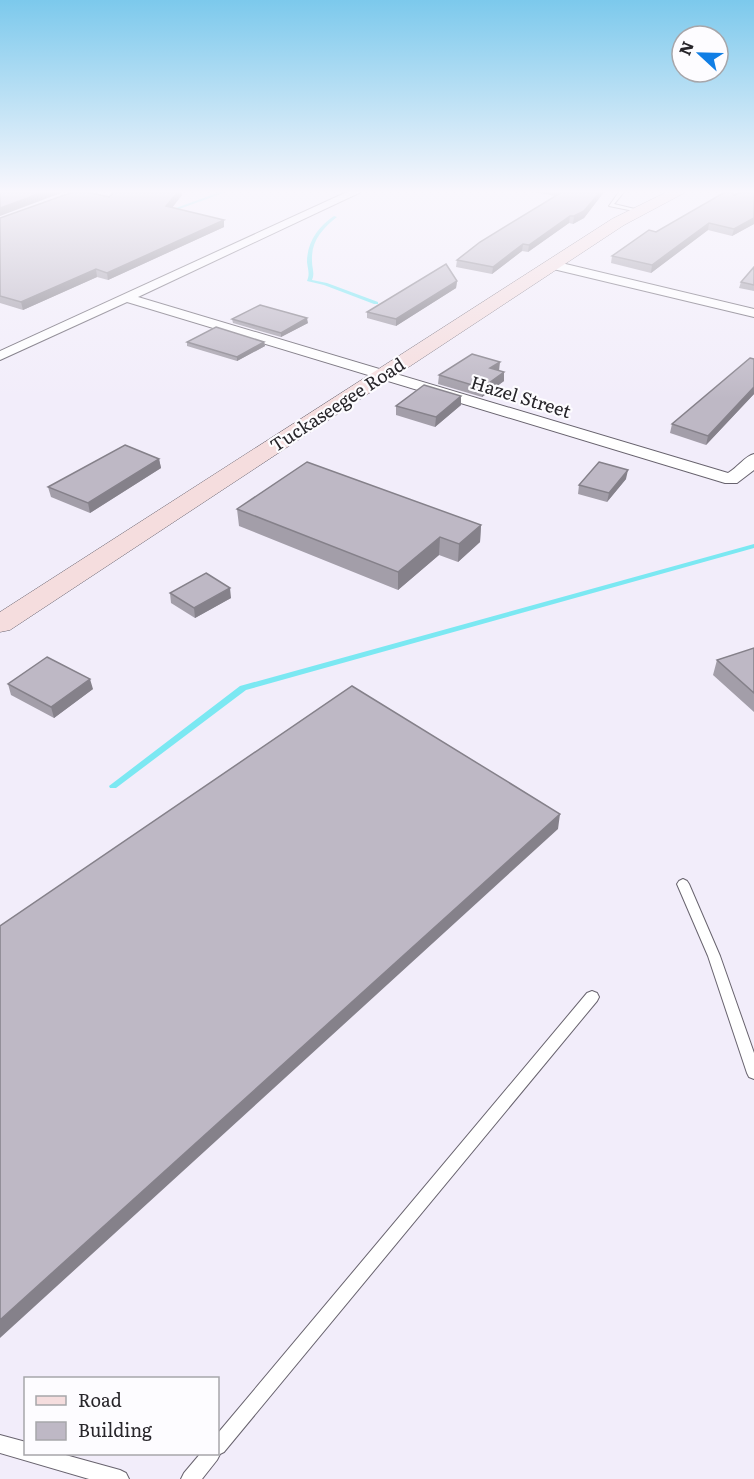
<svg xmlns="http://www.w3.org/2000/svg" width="754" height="1479" font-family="Literata,serif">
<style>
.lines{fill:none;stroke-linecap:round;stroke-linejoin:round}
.stream{fill:#7be8f2;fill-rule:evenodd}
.lane-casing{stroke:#68636e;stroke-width:2}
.street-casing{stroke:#68636e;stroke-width:2}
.secondary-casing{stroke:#68636e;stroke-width:1}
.lane{fill:#fff;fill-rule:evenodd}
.street{fill:#fff;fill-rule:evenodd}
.secondary{fill:#f5ddde;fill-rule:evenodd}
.wall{fill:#a39ea9}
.shaded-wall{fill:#85818a}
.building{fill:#beb8c5;stroke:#85818a;stroke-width:1.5}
.labels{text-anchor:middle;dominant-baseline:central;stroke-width:4.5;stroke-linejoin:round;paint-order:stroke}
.far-street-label{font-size:18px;fill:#27252a;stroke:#fdfcff}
</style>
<rect width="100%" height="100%" fill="#f2edfa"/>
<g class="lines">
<path class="stream" d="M220 192H226L168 213 165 212Z
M334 216 337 217C322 229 311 241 312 261 312 269 315 273 312 280L327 283 378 302V304H374L324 285 307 281C310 274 308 270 307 262 307 242 318 227 334 216Z
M754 544V548L246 690 116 788H110L109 786 240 686Z"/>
<g class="lane-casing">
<path id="lane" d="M619 192H624L614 204 639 210V212L609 206Z
M683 879 687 881 689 884 720 956 754 1053V1079L749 1077 747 1073 708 956 677 884 679 881Z
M592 991 597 993 599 997 597 1001 224 1452 220 1454 217 1460 202 1479H181L184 1473 200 1454H218V1433L587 993Z
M0 1435 26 1442V1454H62L120 1470 126 1473 129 1479H89L0 1453Z"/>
</g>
<g class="street-casing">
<path id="street" d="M347 192H361L138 297 728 473C737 468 745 456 754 454V470L737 483H725L127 302 0 360V351Z
M553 261 754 309V317L549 268V262Z"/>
</g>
<g class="secondary-casing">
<path id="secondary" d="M667 192H686L624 225 10 630 0 632V612L612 219Z"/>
</g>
<use href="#lane" class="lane"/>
<use href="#street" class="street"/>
<use href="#secondary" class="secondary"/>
</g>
<path class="wall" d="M533 192H604L584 218 573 224 569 223 528 252 522 251 492 274 456 267 457 260 555 196Z
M754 192V224L732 236 708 230 651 273 611 263 612 256 656 232 734 195Z
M182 195 172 208 224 227 108 280 97 277 23 310 0 303V218L109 197Z
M754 267V291L739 288 741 282Z
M457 281 456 288 396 326 367 318V312Z
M232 319 308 323 281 337 233 323Z
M187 342H264L265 346 237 361 187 346Z
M754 359V394L706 445 670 433 672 424Z
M499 371 504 372V381L482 397 438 384 439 375Z
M461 405 435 427 396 415V406Z
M159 459 161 468 90 513 51 497 48 487Z
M626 479 607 502 578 494 579 485Z
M237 509 481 525 480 542 458 562 439 555 398 590 239 526Z
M170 593 231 598 195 618 171 603Z
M754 648V712L713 675 717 660Z
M8 684 93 689 54 718 11 695Z"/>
<path class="shaded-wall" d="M44 192H61V193L0 216V208Z
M178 192H182V195L167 214 166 206Z
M600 192H604L584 218 573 224 574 216Z
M570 216 569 223 528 252 529 245Z
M754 218V224L732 236 734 229Z
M224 220V227L108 280 107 273Z
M709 223 708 230 651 273 652 265Z
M523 244 522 251 492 274 493 267Z
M96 269 97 277 23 310 21 302Z
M457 281 456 288 396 326V319Z
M307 318 308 323 281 337V333Z
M264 342 265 346 237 361V357Z
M500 362 499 371 490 368Z
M504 372V381L482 397V388Z
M754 387V394L706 445 708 436Z
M461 396V405L435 427 436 417Z
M159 459 161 468 90 513 88 503Z
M628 470 626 479 607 502 609 493Z
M481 525 480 542 458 562 459 544Z
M440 537 439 555 398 590V572Z
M230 588 231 598 195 618 194 608Z
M90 679 93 689 54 718 51 707Z
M560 814 558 829 0 1338V1320Z"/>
<path class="building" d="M0 192H44L0 208Z
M73 192H87L109 197 114 192H178L166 206 224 220 107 273 96 269 21 302 0 296V218Z
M562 192H600L584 211 574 216H570L529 245 523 244 493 267 457 260 480 242Z
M725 192H732L734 195 741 192H754V218L734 229 709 223 652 265 612 256 649 230 656 232Z
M446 264 457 281 396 319 367 312Z
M754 267V285L741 282Z
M260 305 307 318 281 333 232 319Z
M216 327 264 342 237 357 187 342Z
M472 354 500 362 490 368 504 372 482 388 439 375Z
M750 358 754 359V387L708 436 672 424Z
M424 385 461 396 436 417 396 406Z
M125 445 159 459 88 503 48 487Z
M307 462 481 525 459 544 440 537 398 572 237 509Z
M599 462 628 470 609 493 579 485Z
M206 573 230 588 194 608 170 593Z
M754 648V693L717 660Z
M47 657 90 679 51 707 8 684Z
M352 686 560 814 0 1320V926Z"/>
<linearGradient id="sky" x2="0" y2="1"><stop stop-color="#7cc9ec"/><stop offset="0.48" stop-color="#f9f7fd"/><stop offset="1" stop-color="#f9f7fd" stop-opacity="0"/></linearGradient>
<rect width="754" height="399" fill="url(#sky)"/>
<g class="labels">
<g class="far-street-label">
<text transform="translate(521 396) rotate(17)">Hazel Street</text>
<text transform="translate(337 404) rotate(-33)">Tuckaseegee Road</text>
</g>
</g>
<rect x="24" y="1377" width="195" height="78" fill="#fdfcff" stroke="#a7a6aa" stroke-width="1.5"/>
<rect x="36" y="1396" width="30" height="9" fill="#f5ddde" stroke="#a7a6aa" stroke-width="1.5"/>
<text x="78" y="1407" font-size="18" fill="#27252a">Road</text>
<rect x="36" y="1422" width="30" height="18" fill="#beb8c5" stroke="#a7a6aa" stroke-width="1.5"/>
<text x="78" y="1437" font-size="18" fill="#27252a">Building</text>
<g transform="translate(700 54) rotate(292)"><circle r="28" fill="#fdfcff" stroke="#a7a6aa" stroke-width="1.5"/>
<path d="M0-4.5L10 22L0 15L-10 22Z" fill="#107ee5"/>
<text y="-9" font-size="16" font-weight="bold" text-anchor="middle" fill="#27252a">N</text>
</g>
</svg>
